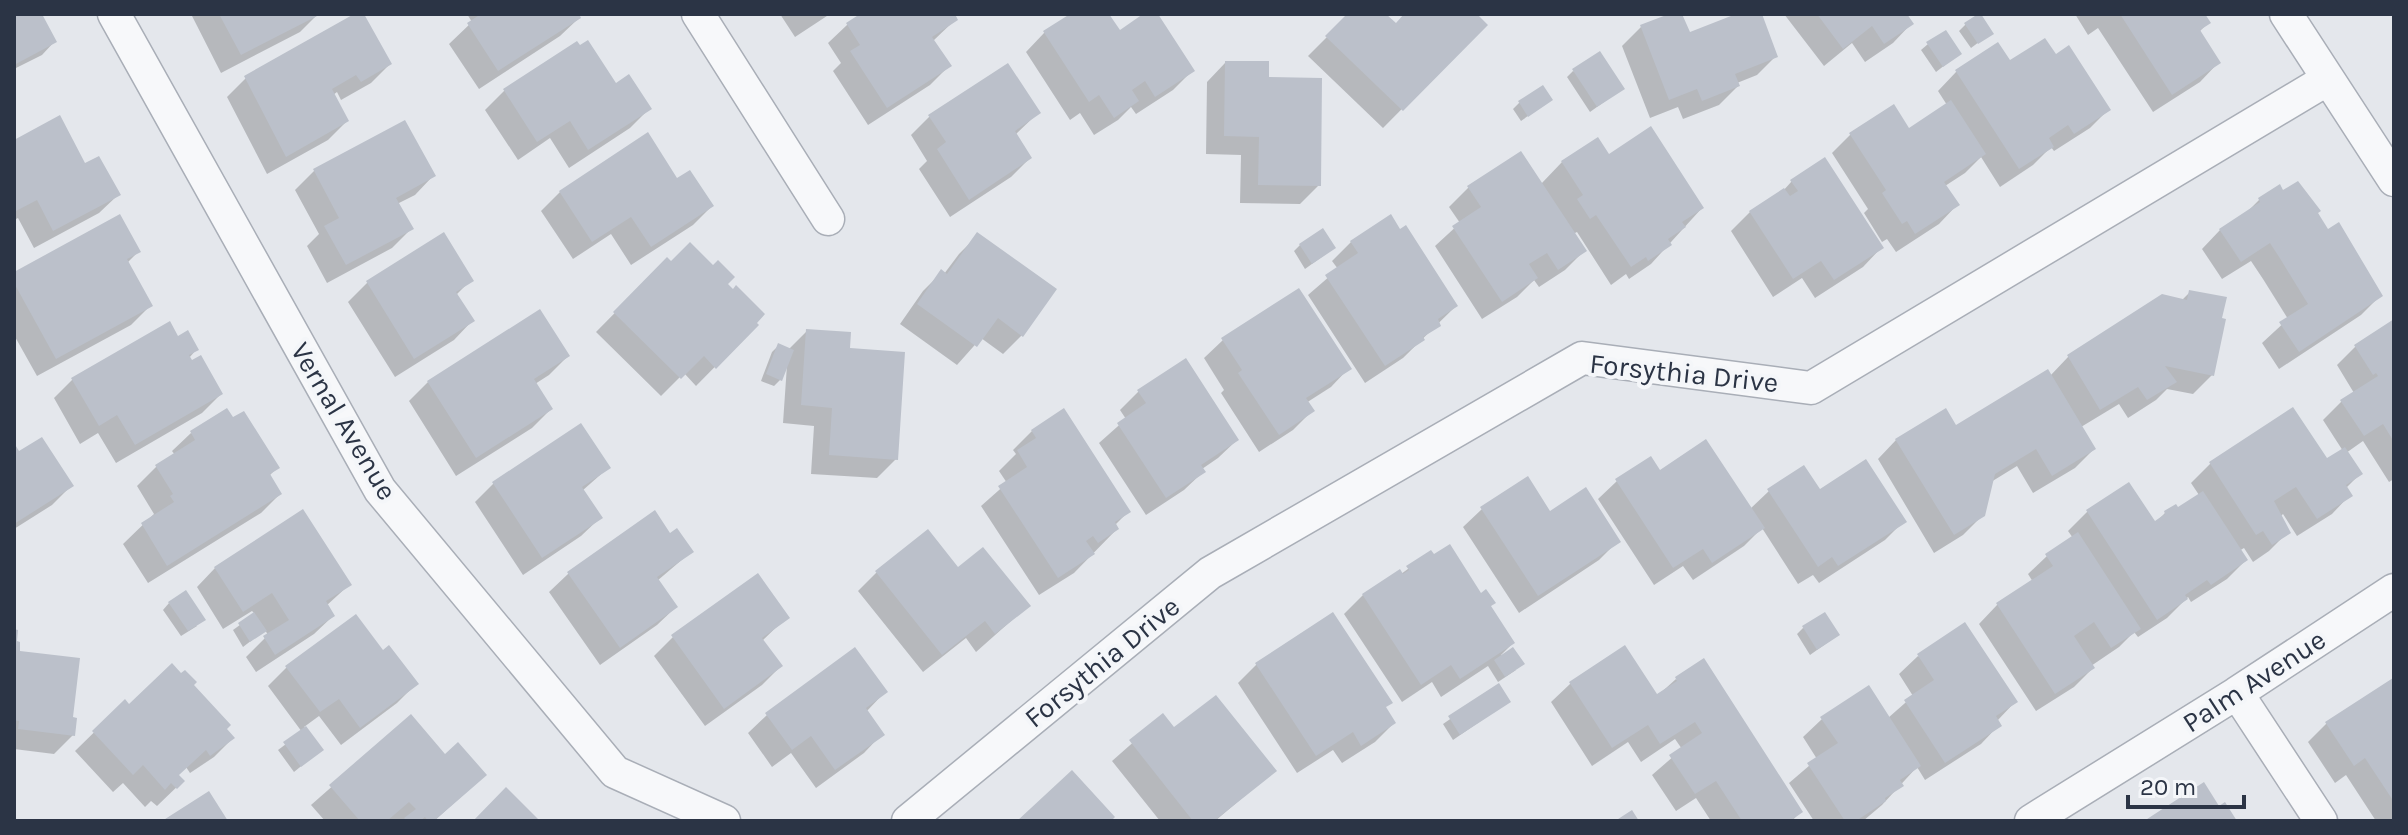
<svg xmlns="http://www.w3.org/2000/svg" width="2408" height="835" font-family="Karla,sans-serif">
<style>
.shadow{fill:#0003}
.building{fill:#bbc0ca}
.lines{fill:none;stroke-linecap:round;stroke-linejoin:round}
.minor-casing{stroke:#a9aeb7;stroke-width:35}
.minor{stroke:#f7f8fa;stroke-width:32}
.labels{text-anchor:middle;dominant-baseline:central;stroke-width:8;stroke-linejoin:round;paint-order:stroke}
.street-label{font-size:28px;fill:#2b3445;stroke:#f4f6f9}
</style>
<rect width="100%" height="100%" fill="#e4e7ec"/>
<path class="shadow" d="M14 14H40L55 41 42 55 14 69Z
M191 14H318L300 32 221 73Z
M358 14H361L390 64 371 83 341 100 337 92 333 95 347 121 328 140 267 174 227 97 246 78Z
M467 14H576L579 18 560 36 479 89 449 44 472 22Z
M780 14H830L795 37Z
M863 14H952L956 19 933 41 949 66 930 85 868 125 833 71 841 63 828 43 847 25Z
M1074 14H1107L1119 32 1147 14H1155L1192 71 1173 90 1136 114 1131 107 1118 120 1094 135 1080 113 1070 120 1026 52 1044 33Z
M1350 14H1384L1395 25 1406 14H1474L1485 25 1383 128 1308 56Z
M1674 14H1680L1689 35 1741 14H1760L1776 56 1757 75 1737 83 1738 86 1719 105 1683 119 1678 107 1650 118 1622 46 1641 27Z
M1784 14H1905L1911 24 1893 43 1865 62 1852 43 1824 66Z
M2075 14H2202L2208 23 2199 32 2218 63 2200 82 2153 112 2098 28 2088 35Z
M1966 24 1991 33 1971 48 1959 31Z
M577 44 615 85 649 109 630 128 569 168 550 138 518 160 485 110 504 91Z
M1928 44 1959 54 1936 72 1921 50Z
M2055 57 2108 110 2090 128 2054 151 2051 147 2033 165 2000 187 1981 157 1965 173 1945 186 1957 205 1939 224 1896 252 1887 239 1882 242 1864 213 1868 209 1832 153 1851 134 1909 130 1947 105 1938 91 1956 72Z
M1225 63 1266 79 1319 185 1300 204 1240 203 1241 155 1206 154 1207 82Z
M1573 71 1622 89 1590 112 1567 77Z
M1550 100 1521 121 1513 109 1519 103Z
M1038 113 1015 135 1030 158 1011 177 950 217 919 169 927 161 911 135 929 117Z
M405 122 433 176 415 195 397 204 411 229 392 248 327 283 307 246 319 234 295 190 314 171Z
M647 135 677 181 712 206 693 225 631 265 611 234 573 259 541 211 560 192Z
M14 142 84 166 118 195 99 213 34 248 18 218 14 220Z
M1521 154 1541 184 1562 162 1608 156 1702 208 1651 264 1629 279 1626 274 1611 285 1577 232 1573 234 1584 251 1565 270 1539 287 1534 280 1517 297 1482 319 1435 246 1460 223 1449 207 1468 188Z
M1792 181 1881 248 1863 267 1815 298 1802 278 1773 297 1731 231 1750 212 1782 192Z
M2283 193 2311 200 2327 231 2380 296 2361 315 2279 369 2262 343 2288 319 2263 279 2251 261 2222 279 2202 249 2220 230 2245 214 2259 200Z
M443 235 471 280 456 295 472 321 454 340 395 377 348 302 367 283Z
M978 235 1022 335 1003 354 981 338 957 365 900 324 923 291 942 272 944 274 959 254Z
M1351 242 1456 306 1403 358 1365 383 1308 295 1338 269 1332 261Z
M1300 245 1334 248 1305 269 1294 251Z
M138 252 127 263 150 306 131 325 37 376 14 335V275Z
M667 260 726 284 756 325 696 386 684 373 661 396 596 332Z
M2190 292 2212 375 2193 394 2167 389 2156 400 2128 418 2119 404 2081 427 2094 449 2075 468 2033 493 2017 466 1991 482 1983 515 1963 535 1934 553 1878 459 1896 440 1956 428 2050 376 2068 357 2181 301Z
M539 312 568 356 549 375 535 384 551 409 532 428 456 476 409 401 428 382Z
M2394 322V479L2389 482 2363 441 2346 453 2360 474 2346 488 2350 495 2332 514 2297 536 2283 514 2279 518 2288 532 2269 551 2253 562 2244 548 2239 551 2246 560 2227 579 2191 602 2188 597 2167 618 2138 637 2134 632 2119 647 2091 666 2093 668 2074 687 2036 711 1979 624 1997 605 2033 582 2028 574 2047 556 2073 538 2068 531 2087 512 2129 484 2154 524 2165 513 2178 509 2199 495 2191 483 2210 464 2293 410 2326 461 2343 451 2323 420 2341 402 2354 393 2337 365 2355 347Z
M807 331 848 350 896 459 877 478 811 474 814 426 783 423 787 365 780 380 774 386 761 381 772 352 778 346 788 350Z
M177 338 196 350 189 358 221 394 202 413 116 463 98 433 80 444 54 398 72 380Z
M1223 340 1349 368 1331 387 1306 403 1312 411 1293 430 1259 452 1221 393 1224 390 1204 358Z
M1139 391 1237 440 1218 458 1202 469 1203 472 1184 490 1146 515 1099 443 1126 419 1120 410Z
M1064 410 1129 511 1115 525 1117 529 1074 573 1039 595 981 506 1007 483 999 471 1016 454 1013 450 1032 431Z
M191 433 277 468 269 476 280 494 261 513 148 583 123 544 154 514 137 486 156 467 175 455 172 451Z
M14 447 18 454 71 486 52 505 14 529Z
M608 468 582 491 600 518 581 536 523 575 475 502 494 483Z
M1659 472 1750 509 1769 491H1819L1904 521 1885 540 1819 583 1813 575 1798 584 1762 528 1744 546 1693 580 1683 566 1654 585 1598 499 1617 481Z
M1482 509 1550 514 1618 541 1599 560 1519 613 1463 527Z
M654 513 670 536 691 552 657 581 676 607 657 625 600 665 549 592 568 574Z
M1430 553 1481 595 1513 643 1501 655 1516 670 1498 682 1488 666 1441 697 1432 682 1402 702 1344 614 1363 595 1401 574Z
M215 568 349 585 326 606 333 616 314 634 256 672 246 657 268 635 265 630 243 647 233 630 255 614 252 611 223 629 197 587Z
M958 570 1028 606 976 652 966 638 923 672 858 591 877 572Z
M169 603 197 626 181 636 163 610Z
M787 617 762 641 781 666 762 685 705 726 654 656 673 637Z
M1803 628 1838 635 1810 655 1797 634Z
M14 631 18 652 71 718 73 735 54 754 14 749Z
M1625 648 1656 697 1676 679 1800 812 1792 821H1711L1696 798 1676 811 1652 775 1682 749 1675 739 1641 762 1628 742 1592 766 1551 702 1570 684Z
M383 652 416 684 397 703 341 745 319 716 304 727 321 750 294 772 278 750 302 732 268 686 287 667Z
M1918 656 2015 702 1997 721 1999 725 1981 744 1925 780 1917 767 1882 805 1863 821H1814L1789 783 1817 759 1803 737 1822 719 1888 718 1913 696 1899 674Z
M1257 664 1384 708 1394 723 1375 742 1342 763 1333 750 1297 773 1238 683Z
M2394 683V821H2376L2346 775 2335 783 2308 742 2327 723Z
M1498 686 1508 702 1453 740 1443 724Z
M885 692 866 712 882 734 864 753 816 788 791 753 772 767 748 733 767 715Z
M125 702 129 706 224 730 233 738 214 757 190 773 186 767 177 775 183 781 157 806 151 801 145 807 123 783 113 792 75 751Z
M1163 716 1174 730 1274 771 1215 821H1160L1112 761Z
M411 717 445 756 485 775 434 821H391L389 819 387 821H325L311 805Z"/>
<path class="building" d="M14 14H42L57 42 14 65Z
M219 14H321L241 55Z
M354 14H364L392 64 361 82 356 75 332 89 349 121 286 157 244 76Z
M481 14H579L581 18 498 71 467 23Z
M860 14H955L958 20 932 37 952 66 887 108 850 51 860 45 846 23Z
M1070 14H1109L1120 30 1143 14H1158L1195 71 1155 97 1145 81 1132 90 1139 101 1114 118 1099 95 1089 102 1043 31Z
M1347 14H1386L1396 23 1404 14H1477L1488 25 1403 111 1325 36Z
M1669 14H1682L1690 32 1736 14H1762L1778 57 1735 74 1740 86 1702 101 1697 89 1669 100 1640 25Z
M1817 14H1907L1914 24 1884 44 1872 26 1843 49Z
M1978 14H1981L1994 34 1978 44 1964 23Z
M2120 14H2205L2211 23 2200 30 2221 63 2172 95Z
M1946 30 1962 54 1943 67 1926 42Z
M2045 38 2056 54 2069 45 2111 110 2074 134 2068 125 2049 138 2054 147 2019 169 1955 70 1998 42 2010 60Z
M588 40 616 83 629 74 652 109 588 150 570 121 537 142 503 89 577 41 580 45Z
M1600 51 1625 89 1597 107 1572 69Z
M1225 61H1269V77L1322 78 1321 186 1258 185 1259 137 1224 136Z
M1008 63 1041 113 1015 131 1032 158 969 200 937 149 946 142 928 115Z
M1543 85 1553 100 1528 117 1518 101Z
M1951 100 1986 154 1944 182 1960 205 1915 234 1907 221 1902 224 1882 193 1886 190 1849 133 1894 104 1909 128Z
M60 115 85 163 99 156 121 195 53 231 37 200 14 212V140Z
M405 120 436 176 396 198 414 229 346 265 324 226 339 218 313 169Z
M1651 126 1704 208 1682 222 1686 227 1668 239 1672 245 1648 261 1646 257 1631 267 1596 215 1590 219 1577 199 1583 195 1561 161 1598 137 1609 154Z
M648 132 677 178 690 170 714 206 651 247 631 217 592 242 559 191Z
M1521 151 1587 251 1558 270 1547 253 1529 264 1538 278 1502 302 1452 226 1481 207 1467 186Z
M1825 157 1884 248 1834 280 1821 261 1793 279 1749 211 1784 188 1790 196 1798 191 1790 180Z
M2298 181 2321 211 2318 213 2328 229 2339 222 2383 296 2299 352 2279 322 2308 304 2281 260 2270 243 2241 262 2219 229 2260 202 2258 198 2280 184 2283 190Z
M120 214 141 252 127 259 153 306 56 359 14 283V272Z
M1391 214 1400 229 1406 225 1458 306 1438 319 1441 326 1423 337 1425 340 1385 366 1325 275 1358 253 1350 241Z
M1323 228 1336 248 1312 264 1299 244Z
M444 232 474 281 456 292 475 321 414 359 366 281Z
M977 232 1057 289 1023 337 998 318 977 347 917 304 941 269 947 274Z
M690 242 713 265 718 260 735 277 728 284 733 289 736 285 765 314 757 323 759 325 716 369 704 356 681 379 613 312 667 257 671 261Z
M1299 288 1352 369 1306 398 1315 411 1279 435 1238 373 1242 370 1221 338Z
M2189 290 2227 297 2222 318 2226 319 2214 376 2165 366 2177 382 2147 400 2138 387 2100 410 2067 355 2162 294 2187 300Z
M540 309 570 356 534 379 553 409 476 458 427 381Z
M2394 319V442L2383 424 2364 436 2340 400 2378 376 2376 373 2373 375 2354 345Z
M170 321 178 336 188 330 199 350 189 355 192 360 201 355 223 394 135 445 117 415 99 426 71 378Z
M806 329 851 332 850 348 905 352 898 460 829 455 832 408 801 405Z
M778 343 794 350 782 381 766 374Z
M1186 358 1239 440 1201 465 1206 472 1166 498 1117 423 1146 403 1137 390Z
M2048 369 2096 449 2052 476 2036 449 1995 474 1985 516 1954 535 1895 439 1946 408 1956 425Z
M2293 407 2327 458 2345 447 2363 474 2346 485 2353 496 2317 519 2296 487 2274 501 2291 533 2272 545 2263 531 2256 535 2209 462Z
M227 408 233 417 244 411 280 468 270 474 282 494 167 566 141 523 174 502 170 496 173 494 155 465 195 440 190 431Z
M1064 408 1131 512 1115 522 1119 529 1098 543 1093 536 1086 541 1095 554 1058 578 998 486 1027 467 1017 450 1036 438 1031 430Z
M581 423 611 468 582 487 603 518 542 558 492 482Z
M42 437 74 486 14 524V443L19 451Z
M1706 439 1765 528 1712 563 1703 549 1673 568 1615 479 1651 456 1660 470Z
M1866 459 1907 522 1838 566 1832 557 1818 567 1767 489 1804 465 1820 489Z
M1528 476 1550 511 1586 487 1621 542 1538 596 1480 507Z
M2129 482 2155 521 2165 514 2164 511 2176 504 2178 507 2203 491 2248 560 2211 585 2207 580 2185 595 2188 599 2157 620 2086 510Z
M303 509 352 585 326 601 335 616 275 655 263 636 289 620 272 593 243 612 214 567Z
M655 510 670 533 677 528 694 552 657 577 678 607 620 648 567 572Z
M928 529 958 567 983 547 1031 606 995 634 985 621 942 655 875 571Z
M2078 532 2141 629 2111 648 2094 622 2074 636 2095 668 2055 694 1996 603 2053 566 2045 554Z
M1450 544 1481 593 1486 589 1496 603 1491 606 1515 643 1460 679 1451 665 1421 685 1362 594 1400 569 1403 574 1409 570 1406 566 1431 550 1434 554Z
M758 573 790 618 762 638 783 666 724 709 671 635Z
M186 590 206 620 188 631 168 602Z
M254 612 267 631 250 642 238 623Z
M1333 612 1393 703 1386 707 1396 723 1361 746 1353 732 1316 756 1255 663Z
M1825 612 1840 635 1817 650 1802 626Z
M356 614 383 650 389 645 419 684 360 728 339 699 320 712 285 666Z
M1965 622 2018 702 1996 716 2002 726 1945 763 1904 700 1934 680 1917 654Z
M14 629 18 630 17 641 20 642V651L80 658 73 717 77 718 75 736 18 729 19 721 14 720Z
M1625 645 1657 694 1677 681 1675 677 1704 658 1803 812 1790 821H1742L1716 781 1695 794 1669 755 1702 733 1695 722 1660 744 1648 725 1612 748 1569 682Z
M855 647 888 692 866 708 885 735 835 770 811 736 792 750 765 713Z
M1513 647 1525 664 1505 677 1494 660Z
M172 663 181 673 185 670 197 682 194 685 231 725 227 729 235 738 210 756 206 750 179 775 185 781 177 789 171 783 165 790 143 765 133 775 92 731 125 699 129 704Z
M2393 678 2394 679V802L2365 758 2354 766 2325 722Z
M1499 683 1511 702 1460 735 1448 716Z
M1869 685 1921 766 1900 780 1904 786 1885 798 1886 801 1856 821H1845L1807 763 1838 743 1820 717Z
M1216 695 1277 771 1214 821H1193L1129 740 1163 713 1174 727Z
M411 714 445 754 458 742 487 775 434 821H428L425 817 420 821H407L404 818 416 809 409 802 387 821H360L329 785Z
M306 726 324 750 301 767 283 742Z
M1072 770 1115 817 1111 821H1017Z
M2204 782 2219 806 2225 802 2237 821H2144Z
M506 787 540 821H473Z
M209 791 228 821H162Z
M1632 810 1639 821H1615Z"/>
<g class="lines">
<g class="minor-casing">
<path id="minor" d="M114 14 380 490 615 772 724 821
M698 14 828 219
M2286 14 2394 180
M2237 693 2321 821
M908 821 1210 573 1582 358 1811 388 2328 79
M2031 821 2237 693 2394 590"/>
</g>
<use href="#minor" class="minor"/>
</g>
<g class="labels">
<g class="street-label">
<text transform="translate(1684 373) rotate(6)">Forsythia Drive</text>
<text transform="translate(344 421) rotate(59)">Vernal Avenue</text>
<text transform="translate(1102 662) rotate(-39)">Forsythia Drive</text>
<text transform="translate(2254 681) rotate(-33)">Palm Avenue</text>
</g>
</g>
<rect width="2408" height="835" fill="none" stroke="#2b3445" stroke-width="32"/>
<path d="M2128 795v12h116v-12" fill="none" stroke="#2b3445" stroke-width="4"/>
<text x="2140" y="795" font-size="24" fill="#2b3445" stroke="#f4f6f9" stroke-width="6" paint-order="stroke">20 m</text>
</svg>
